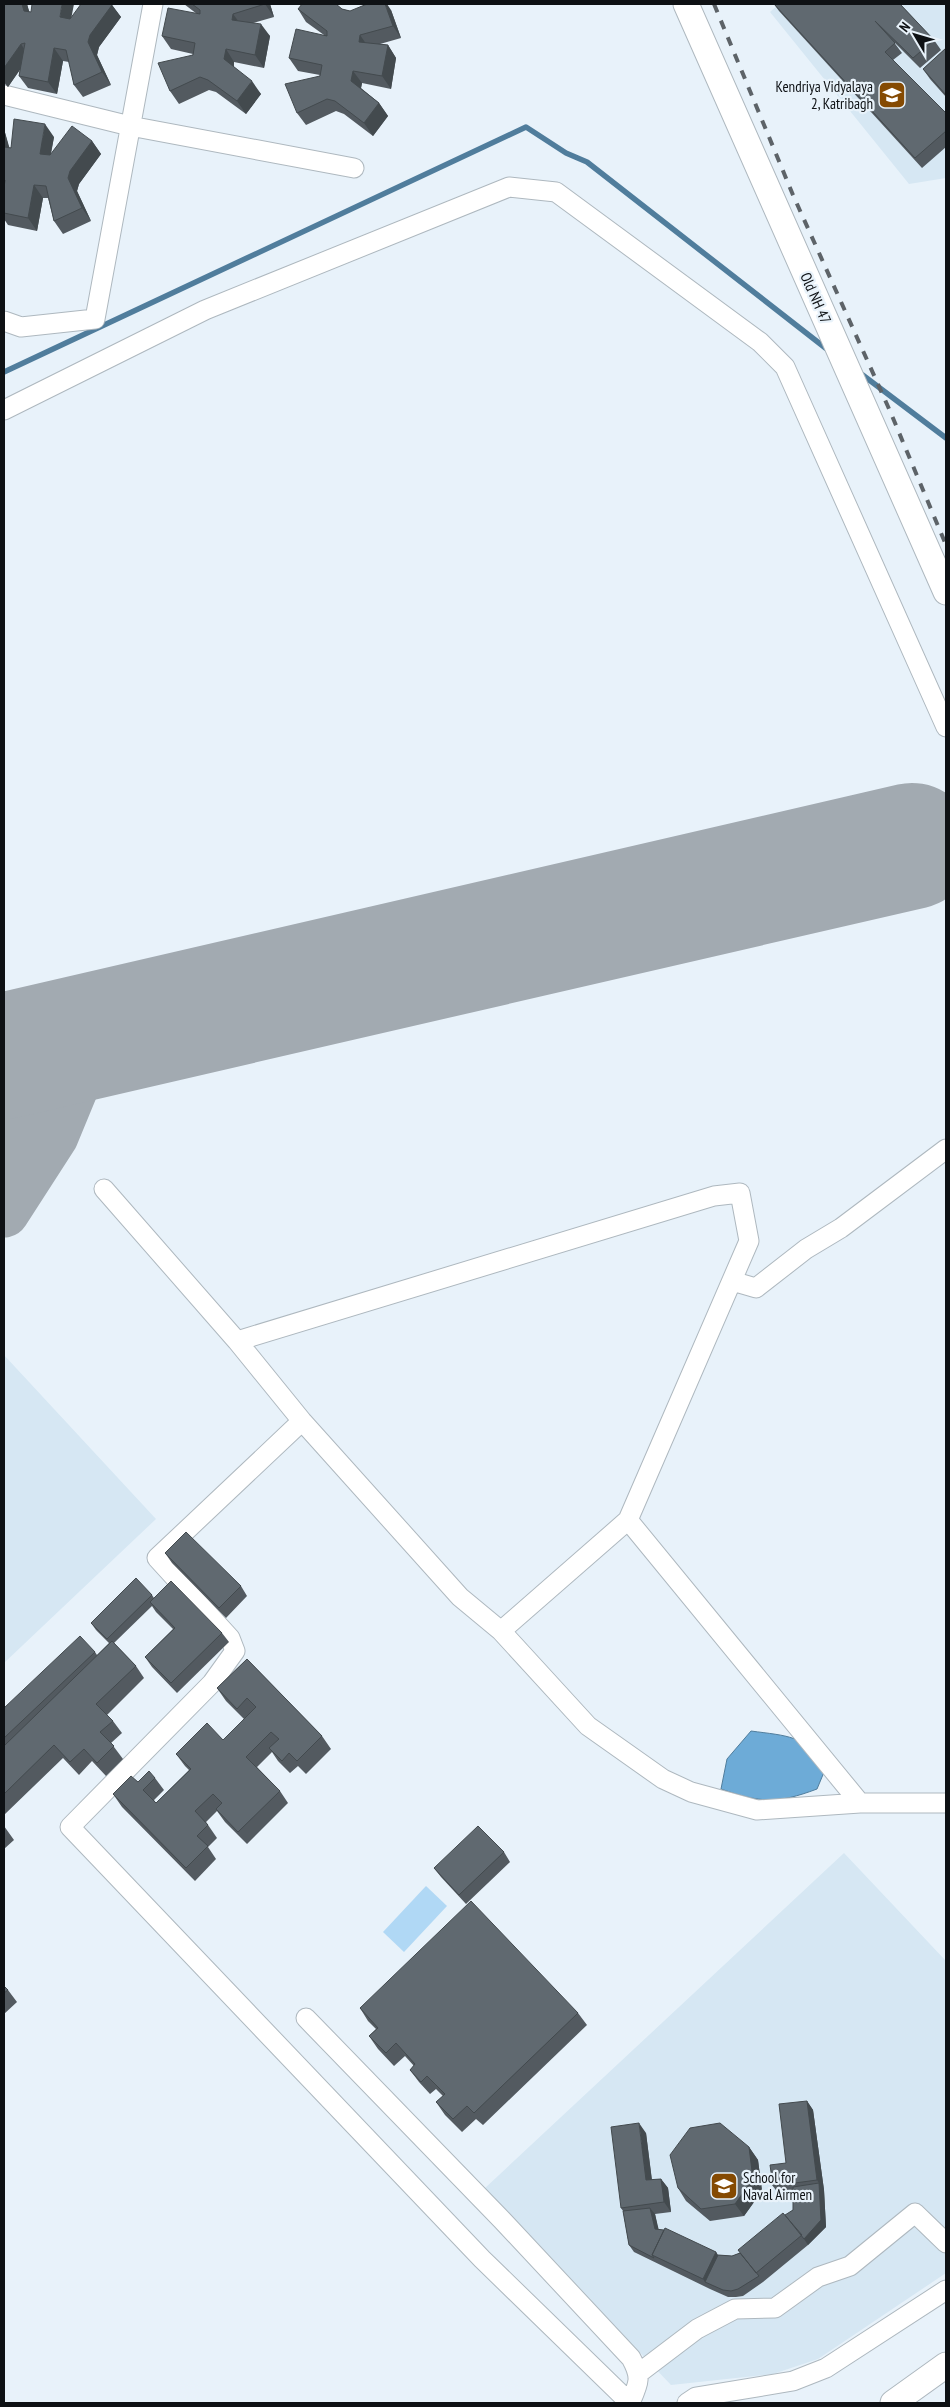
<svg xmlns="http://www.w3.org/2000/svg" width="950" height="2407" font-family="'PT Sans Narrow',sans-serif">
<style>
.built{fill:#d6e7f3}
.green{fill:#b0d8f5}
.water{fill:#6dabd7;stroke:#507d9c}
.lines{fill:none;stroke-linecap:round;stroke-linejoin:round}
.stream{stroke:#507d9c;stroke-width:5.5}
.taxiway{stroke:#a2aab1;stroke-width:51}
.runway{stroke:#a2aab1;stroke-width:126}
.minor-casing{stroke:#aeb8bf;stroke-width:21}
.major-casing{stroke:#aeb8bf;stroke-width:27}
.minor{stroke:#fff;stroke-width:19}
.major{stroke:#fff;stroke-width:25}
.rail{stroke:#5d6368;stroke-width:4;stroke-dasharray:9 9;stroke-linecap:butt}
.wall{fill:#535a60}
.shaded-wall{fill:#434a4e}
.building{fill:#606970;stroke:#434a4e}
.labels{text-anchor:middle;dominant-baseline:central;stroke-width:4.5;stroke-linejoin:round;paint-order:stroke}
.poi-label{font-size:15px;fill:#0e1114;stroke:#e8f2fa;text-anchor:end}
.street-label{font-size:15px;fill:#0e1114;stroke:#e8f2fa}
</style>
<rect width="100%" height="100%" fill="#e8f2fa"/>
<path class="built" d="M779 4H946V178L909 184 770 12Z
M4 1355 156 1519 4 1663Z
M844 1853 946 1961V2273L818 2359 773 2374 671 2385 484 2189Z"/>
<path class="green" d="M426 1886 447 1906 404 1952 383 1932Z"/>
<path class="water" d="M751 1731C788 1736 803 1735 827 1765L817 1789C777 1804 761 1803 721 1789L727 1759Z"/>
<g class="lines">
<path class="stream" d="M4 372 526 127 566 153 587 162 828 350
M860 373 946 438"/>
<path class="taxiway" d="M4 1110C26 1135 18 1173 10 1200
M4 1212 53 1136 79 1073 92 1055 119 1039 177 1016"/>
<path class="runway" d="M4 1056 912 846"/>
<g class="minor-casing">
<path id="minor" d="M4 95 130 126 354 168
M4 321 21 327 95 319 153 4
M4 410 205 310 509 187 556 192 760 342 785 367 946 727
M104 1189 237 1341 302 1421 460 1597 501 1631 588 1726 663 1779 691 1792 757 1810 860 1803H946
M732 1281 756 1288 806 1249 841 1228 946 1149
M237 1341 714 1196 740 1193 749 1241 628 1520 501 1631
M302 1421 157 1558 230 1638 235 1651 212 1683 70 1827 482 2259 630 2403C639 2383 642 2378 631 2358L502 2220 306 2018
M628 1520 860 1803
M639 2373 697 2329 735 2309 775 2308 818 2277 850 2266 915 2213 946 2243
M687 2403 696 2397 793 2381 826 2368 946 2290"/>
</g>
<g class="major-casing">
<path id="major" d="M686 4 946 592
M893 2403 946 2365"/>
</g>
<use href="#minor" class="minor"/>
<use href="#major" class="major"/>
<path class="rail" d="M714 4 793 195 890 411 946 545"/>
</g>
<path class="wall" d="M4 4H27L29 12 71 17 112 5 121 17 99 47 97 55 111 85 83 97 74 85 69 62 63 61 57 94 28 88 19 76 20 69 8 87 4 83Z
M184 4H270L274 17 253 23 270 36 264 68 234 62V67L261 94 246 114 216 92 209 90 179 104 170 91 193 54 171 49 162 36 197 14Z
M774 4H900L934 40 941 50 920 68 893 41 902 53 893 60 946 113V147L922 168 779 11Z
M298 9H342L350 11 391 10 401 38 380 44 388 45 396 58 391 89 362 83 361 88 379 103 388 116 373 136 344 114 336 111 306 125 297 113 320 75 298 71 289 58 324 35 306 22Z
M946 48V97L930 79 923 69Z
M4 129 9 148 54 137 51 154 92 141 101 154 79 184 77 191 91 221 63 234 54 221 48 198H43L37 231 8 225 4 219Z
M165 1553 241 1586 247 1596 226 1618 172 1563Z
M152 1595 154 1598 222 1633 229 1642 177 1693 152 1667 145 1657 173 1629 156 1612 152 1606 114 1643 136 1666 144 1678 107 1715 113 1721 122 1733 111 1743 123 1759 106 1776 92 1761 79 1775 63 1758 4 1815V1708L95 1652 97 1655 109 1643 96 1630 91 1623Z
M247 1659 322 1736 331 1749 306 1774 298 1766 290 1773 278 1761 272 1752 257 1767 280 1791 288 1803 247 1844 225 1822 217 1811 206 1822 217 1838 208 1847 216 1859 195 1881 122 1807 113 1794 138 1782 155 1778 164 1790 154 1800 156 1803 189 1770 185 1766 176 1754 223 1740 244 1719 226 1701 217 1688Z
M4 1826 14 1840 4 1849Z
M504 1852 510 1862 466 1904 441 1877 434 1868Z
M4 1986 8 1990 17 2002 4 2014Z
M360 2008 578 2013 587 2025 483 2125 476 2119 462 2132 445 2115 436 2102 443 2096 436 2089 430 2094 419 2082 410 2070 414 2066 405 2056 394 2066 378 2049 369 2036 376 2029 368 2021Z
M807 2101 813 2110 824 2190 826 2227 808 2245 763 2282 743 2296 736 2297H728L710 2289 634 2252 629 2245 623 2211 621 2208 646 2133 652 2180 661 2179 668 2188 671 2212 655 2214 658 2229 716 2252 718 2255 732 2256 740 2253 793 2210V2194L780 2196 773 2186 786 2163Z
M749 2147 758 2160 762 2191 744 2216 710 2221 686 2201 678 2188Z"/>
<path class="shaded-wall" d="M22 4H27L33 24 24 11Z
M62 4H74L69 30 60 17Z
M265 4H270L274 17Z
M385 4H387L391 10 401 38 393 26Z
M112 5 121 17 99 47 97 55 111 85 102 72 88 42 90 35Z
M233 14 242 26 232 20Z
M261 24 270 36 264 68 255 55Z
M360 35 369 48 359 42Z
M21 44 29 57 8 87 4 81V68Z
M388 45 396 58 391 89 382 76Z
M54 48 63 61 57 94 48 82Z
M226 49 234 62 233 72 224 59Z
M353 71 362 83 360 93 351 81Z
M252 81 261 94 246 114 237 101Z
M379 103 388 116 373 136 364 123Z
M45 124 54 137 48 167 40 154Z
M4 129 13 160 4 146Z
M92 141 101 154 79 184 77 191 91 221 82 208 68 178 70 171Z
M34 185 43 198 37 231 28 218Z
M807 2101 813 2110 824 2190 826 2227 808 2245 804 2239 819 2183 817 2180Z
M639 2123 646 2133 653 2190 646 2180Z
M749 2147 758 2160 762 2191 744 2216 735 2204Z
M661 2179 668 2188 671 2212 664 2202Z
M650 2208 655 2214 660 2235 655 2229Z
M716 2252 722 2262 705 2282 703 2279Z"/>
<path class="building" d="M4 4H22L24 11 31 12 32 4H62L60 17 70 19 81 4H110L112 5 90 35 88 42 102 72 74 85 66 50 54 48 48 82 19 76 25 43 21 44 4 68Z
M192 4H265L233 14 232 20 261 24 255 55 226 49 224 59 252 81 237 101 208 80 200 77 170 91 158 63 193 55 195 43 162 36 168 8 200 14V10Z
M302 4H336L342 9 350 11 367 4H385L393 26 360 35 359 42 388 45 382 76 353 71 351 81 379 103 364 123 335 101 327 99 297 113 285 84 320 76 322 65 289 58 296 29 327 36V31L298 9Z
M774 4H900L934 40 913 58 875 21 895 43 885 52 946 113V131L915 158Z
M946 48V95L923 69Z
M14 119 45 124 40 154 50 155 72 126 92 141 70 171 68 178 82 208 54 221 46 186 34 185 28 218 4 213V188L5 180H4V146V147L11 148Z
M186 1532 241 1586 219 1608 165 1553Z
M136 1578 152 1595 107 1639 91 1623Z
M171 1581 222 1633 171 1683 145 1657 175 1628 150 1602Z
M80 1636 95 1652 4 1738V1708Z
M112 1641 136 1666 96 1704 113 1721 100 1732 114 1746 97 1763 84 1749 70 1762 54 1745 4 1794V1746Z
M247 1659 322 1736 297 1761 289 1753 282 1761 269 1748 279 1739 271 1732 246 1757 280 1791 238 1832 216 1809 222 1803 213 1794 195 1811 208 1825 197 1836 208 1846 186 1868 113 1794 131 1776 138 1782 149 1771 155 1778 143 1790 156 1803 191 1769 176 1754 207 1723 223 1740 256 1707 247 1698 237 1709 217 1688Z
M478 1826 504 1852 459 1895 434 1868Z
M471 1901 578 2013 474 2113 467 2106 453 2119 436 2102 445 2094 427 2076 421 2082 410 2070 415 2064 396 2043 386 2053 369 2036 378 2028 360 2008Z
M4 1986 8 1990 4 1993Z
M807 2101 817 2180 773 2186 770 2165 786 2163 779 2104Z
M639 2123 646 2180 661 2179 664 2202 621 2208 611 2127Z
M720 2123 749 2147 753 2179 735 2204 701 2209 678 2188 670 2155 690 2128Z
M819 2183 821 2220 804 2239 785 2215 793 2210V2187Z
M650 2208 655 2229 664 2230 652 2255 654 2258 629 2245 623 2211Z
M783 2213 802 2235 756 2273 738 2250Z
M665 2228 716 2252 703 2279 652 2255Z
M740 2253 759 2276 738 2289 731 2291 723 2290 705 2282 718 2255 732 2256Z"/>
<defs>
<g id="school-square" transform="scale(1.4375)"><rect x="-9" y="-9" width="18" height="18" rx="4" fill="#854a02" stroke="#e8f2fa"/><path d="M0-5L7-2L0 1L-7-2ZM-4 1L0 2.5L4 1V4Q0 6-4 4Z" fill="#fff"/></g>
<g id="university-square" transform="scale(1.4375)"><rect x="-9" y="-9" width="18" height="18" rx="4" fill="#854a02" stroke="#e8f2fa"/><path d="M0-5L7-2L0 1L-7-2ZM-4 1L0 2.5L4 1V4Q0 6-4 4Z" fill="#fff"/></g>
</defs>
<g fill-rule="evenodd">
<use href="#school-square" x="892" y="95"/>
<use href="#university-square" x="724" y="2186"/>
</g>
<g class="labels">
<g class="poi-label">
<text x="873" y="86">Kendriya Vidyalaya<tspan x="873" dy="17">2, Katribagh</tspan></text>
<text x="743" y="2177" text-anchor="start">School for<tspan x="743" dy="17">Naval Airmen</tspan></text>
</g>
<g class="street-label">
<text transform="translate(816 298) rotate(66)">Old NH 47</text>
</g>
</g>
<rect width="950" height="2407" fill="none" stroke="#0e1114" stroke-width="10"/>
<g transform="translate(915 35) rotate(308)" stroke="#e8f2fa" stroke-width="4" paint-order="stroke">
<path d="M0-4L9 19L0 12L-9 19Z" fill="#0e1114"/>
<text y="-8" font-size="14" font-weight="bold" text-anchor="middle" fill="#0e1114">N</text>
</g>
</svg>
